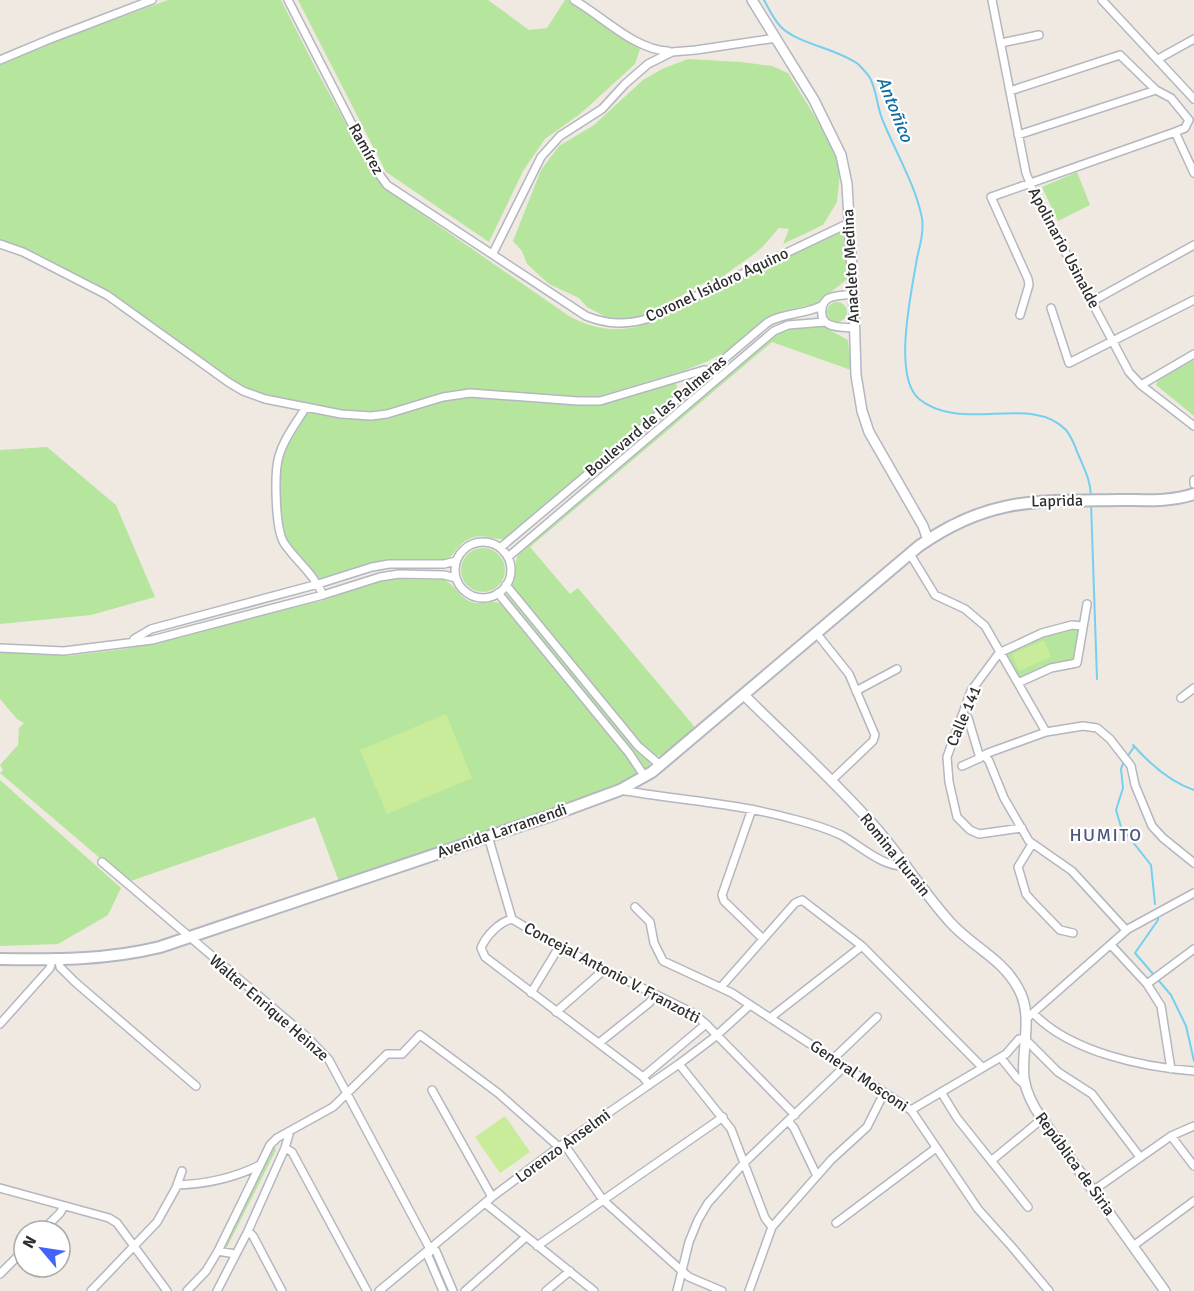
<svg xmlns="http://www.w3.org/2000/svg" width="1194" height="1291" font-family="Signika,sans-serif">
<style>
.green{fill:#b6e59e}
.pitch{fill:#c9ec9a}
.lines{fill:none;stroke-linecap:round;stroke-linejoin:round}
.stream{stroke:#75cff0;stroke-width:2}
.minor-casing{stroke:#b4b7c1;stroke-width:10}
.tertiary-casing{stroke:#b4b7c1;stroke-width:12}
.secondary-casing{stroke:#b4b7c1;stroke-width:14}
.minor{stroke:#fff;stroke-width:7}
.tertiary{stroke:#fff;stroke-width:9}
.secondary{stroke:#fff;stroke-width:10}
.labels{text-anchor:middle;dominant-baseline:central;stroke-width:4.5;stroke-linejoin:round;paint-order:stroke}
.street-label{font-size:16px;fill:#2e2e2e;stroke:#fff}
.water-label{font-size:18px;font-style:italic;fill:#0d6fa3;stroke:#fff}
.neighbourhood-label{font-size:18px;letter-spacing:1.5px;fill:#4d5680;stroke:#fff}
</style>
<rect width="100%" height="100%" fill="#efe9e1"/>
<path class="green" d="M168 0H281L318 73 373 173 388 191 400 199 569 316C591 328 612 332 636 327L839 231 845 236 846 280 816 304 783 311 770 317 725 352 708 361 683 371 593 398 471 389 439 394 391 409 369 412 341 410 271 397 246 388 229 379 109 293 19 246 0 240V65L51 43Z
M298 0H488L529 30 547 28 565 0H568L640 49 635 64 580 114 545 139 523 171 489 242 386 172Z
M688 59 741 62 772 66 788 73 819 123 835 156 840 173 837 202 823 225 783 244 789 229 779 228C772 235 767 243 760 249 746 262 730 268 718 282L704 283 645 316 624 319 604 316 587 307 579 298 549 284 527 264 522 251 513 241 541 170 559 146 594 125 643 80 662 69Z
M1077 172 1090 205 1058 221 1042 187Z
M827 312a10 10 0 1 1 20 0a10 10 0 1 1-20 0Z
M812 325 822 326 848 340 851 370 772 342 530 547 570 594 578 588 694 726V730L662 755 656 756 640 743 512 587C518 575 513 562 519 552L776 335 784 330Z
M1194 360V416L1156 385 1158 380Z
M669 383H674L677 385 676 394 506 539C493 541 483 532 469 539 457 544 455 556 444 561L380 562 320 579 290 546 281 525V457L307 413 314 412 344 418 377 419 444 400 476 397 593 405Z
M47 447 116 505 155 597 91 615 0 624V450Z
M461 570a22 22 0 1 1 44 0a22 22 0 1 1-44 0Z
M396 579 444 580C455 584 459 597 471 602 481 605 491 600 500 603L627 756 636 771V776L612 789 339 882 315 817 128 882 0 773 3 770 0 765 18 745 19 728 24 723 17 719 0 699V651L68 656 125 649 324 600 373 583Z
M507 594 634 747 650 762 649 768 645 769 631 749 506 595Z
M1077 627 1080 629 1075 659 1020 679 1017 677 1004 653 1051 633Z
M0 780 121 888 108 915 58 944 0 946Z
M275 1147 276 1150 226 1249 223 1250 222 1247 272 1148Z"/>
<path class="pitch" d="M1044 640 1051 657 1019 671 1012 654Z
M446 714 472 778 387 814 360 750Z
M505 1116 530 1152 500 1173 475 1137Z"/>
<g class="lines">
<path class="stream" d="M764 0C769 9 774 20 781 27 798 44 836 48 858 64 862 68 867 73 870 78 877 91 877 108 883 121 896 153 915 184 922 218 924 232 920 245 917 258 912 290 892 376 919 399 962 434 1031 393 1066 430 1072 437 1075 446 1078 454 1084 468 1091 481 1091 497
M1091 503 1097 679
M1133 745C1149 763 1170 782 1194 790
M1127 757 1134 747
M1124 761 1121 769 1123 788 1116 810 1121 827 1151 865 1155 904
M1158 916V920L1135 953 1171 995 1186 1026 1194 1061"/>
<g class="minor-casing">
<path id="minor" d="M288 0 374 167 387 185 586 316C609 325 627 325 650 318L849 223
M574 0C602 16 635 50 668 51
M992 0 1026 173 1034 193 1129 372 1141 385 1194 426
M1102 0 1194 99
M1001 43 1039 35
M1158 59 1194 39
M0 60 50 39 152 0
M1010 91 1120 55 1156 90 1171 98 1189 120 1185 128 1175 132 991 197 1028 279 1029 285 1020 315
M1175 132 1194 173
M1018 135 1156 90
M0 244 23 252 107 295 228 382 243 391 265 399 341 414 371 416 387 414 443 397 470 393 578 401H600L704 370 711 371 717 378
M493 253 541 157 560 136 602 109 625 84 648 64 672 52 696 50 776 38
M853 294C846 295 836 295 829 298 825 300 822 305 822 310 819 329 842 327 855 328
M1093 301 1194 245
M1051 308 1069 363 1194 300
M1141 385 1194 354
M306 407C297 422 284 438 279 456 274 472 275 528 284 543 296 561 314 574 323 595
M1194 480V484
M455 570a28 28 0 1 1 56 0a28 28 0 1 1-56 0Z
M500 548 768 322C785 312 806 315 823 305
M910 554 935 595 965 609 985 626 1046 732
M508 557 774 331 788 325 825 322
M506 585 638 746 660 765
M498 593 629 753 645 777
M817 634 849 674 875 735 873 741 831 781
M134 639 151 629 318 584 372 567 389 564H444L456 561
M0 648 64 651 152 640 323 595 380 577 399 574 444 575 456 578
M1018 683 1051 668 1077 663 1087 604
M856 691 897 669
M1181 698 1194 688
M963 715 968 718 980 758 988 753 1046 732 1083 726 1097 728 1110 739 1131 766 1135 785 1152 826 1163 838 1194 863
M984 755 989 761 1004 798 1029 841 1072 871 1126 930
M962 766 980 758
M620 790C678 800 736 803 793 819 809 823 826 828 841 835 861 846 883 868 907 866
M752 809 722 895 724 901 762 938
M1022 828 979 834 970 830 957 817 949 782 947 757 971 691 999 653 1042 633 1072 625 1082 626
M488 836 512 919
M1032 844 1018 867 1026 894 1031 900 1060 930 1073 933
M102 862 307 1037 329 1060 430 1249 436 1251 453 1291
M635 907 650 922 654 943 663 961 732 993 911 1110 978 1209 1012 1247 1049 1291
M1111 945 1147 984 1161 1006 1171 1069
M59 960 60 967 75 982 196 1086
M1147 984 1194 949
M721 987 795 903 802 900 862 946 982 1067
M531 993 559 947
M556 1012 605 969
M1034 1014C1071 1052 1142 1067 1194 1071
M770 1018 862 946
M1026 1019 1128 929 1194 893
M0 1024 50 968 52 960
M599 1043 649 1003 656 995
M1001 1058 1017 1078 1025 1085
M833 1059 877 1017
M679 1064 731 1129 765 1218 772 1227
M643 1077 706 1024
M649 1085 643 1077 485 957 481 948C486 936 499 922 512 919L559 947 693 1013 706 1024 795 1115
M432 1090 492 1197
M941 1092 957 1118 1028 1207
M911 1110 1006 1054 1019 1039H1025L1058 1072 1092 1094 1140 1157
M788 1121 794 1128 817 1176
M1171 1136 1194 1166
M564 1144 603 1200 682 1271 689 1277 722 1291
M285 1148 292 1152 367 1291
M991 1161 1042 1119
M177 1185C207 1184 234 1178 260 1165
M0 1188 109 1218 117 1223 167 1291
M1094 1190 1171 1136 1194 1126
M486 1204 594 1291
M836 1223 936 1148
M42 1231 60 1213 64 1206
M248 1231 253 1236 282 1291
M537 1246 723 1117
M1133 1246 1194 1201
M430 1249 428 1256 443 1291
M218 1251 235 1254
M0 1274 24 1250
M91 1291 157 1222 176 1188 182 1171
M187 1291 206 1271 218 1251 270 1145 277 1138 333 1107 387 1054H402L420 1035 498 1093 559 1147
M217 1291 248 1231 285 1148 290 1131
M379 1291 492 1197 559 1147 679 1064 716 1036 750 1005
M465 1291 526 1237
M546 1291 570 1271
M677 1291 689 1242 698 1220 708 1203 745 1162 845 1066
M749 1291 772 1227 831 1160 867 1127 884 1093"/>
</g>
<g class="tertiary-casing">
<path id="tertiary" d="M752 0 814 100 841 155 847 184 854 308 856 375 862 411 869 432 923 526 928 540
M744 695C788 739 835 781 876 828 902 858 923 892 950 922 971 946 1002 958 1018 988 1034 1015 1021 1048 1024 1078 1026 1093 1033 1106 1042 1119L1165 1291"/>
</g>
<g class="secondary-casing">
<path id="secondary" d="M0 959C54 960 108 960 160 947L555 814 620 790 652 772 919 546C990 496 1039 501 1121 500 1146 500 1170 502 1194 494"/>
</g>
<use href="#minor" class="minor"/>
<use href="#tertiary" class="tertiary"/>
<use href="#secondary" class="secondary"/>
</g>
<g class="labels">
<g class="street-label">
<text transform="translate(366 149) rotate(61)">Ramírez</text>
<text transform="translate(1064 248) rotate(62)">Apolinario Usinalde</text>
<text transform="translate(851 266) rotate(-93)">Anacleto Medina</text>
<text transform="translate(717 285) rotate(-25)">Coronel Isidoro Aquino</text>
<text transform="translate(656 416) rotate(-40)">Boulevard de las Palmeras</text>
<text transform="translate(1057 501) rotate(-1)">Laprida</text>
<text transform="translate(964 716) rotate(-67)">Calle 141</text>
<text transform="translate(502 831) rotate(-19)">Avenida Larramendi</text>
<text transform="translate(895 855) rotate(51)">Romina Iturain</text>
<text transform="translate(612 973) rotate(28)">Concejal Antonio V. Franzotti</text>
<text transform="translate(269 1008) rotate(41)">Walter Enrique Heinze</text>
<text transform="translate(859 1076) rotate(34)">General Mosconi</text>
<text transform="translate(563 1146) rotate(-36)">Lorenzo Anselmi</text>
<text transform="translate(1075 1164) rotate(54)">República de Siria</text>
</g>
<g class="water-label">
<text transform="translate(895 109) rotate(68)">Antoñico</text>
</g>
<g class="neighbourhood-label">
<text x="1106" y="835">HUMITO</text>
</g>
</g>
<g transform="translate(42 1249) rotate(299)"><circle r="28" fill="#ffffff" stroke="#ababab" stroke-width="1.5"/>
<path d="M0-4.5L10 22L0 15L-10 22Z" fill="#4264fb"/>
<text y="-9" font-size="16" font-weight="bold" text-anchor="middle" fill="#2e2e2e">N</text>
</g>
</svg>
